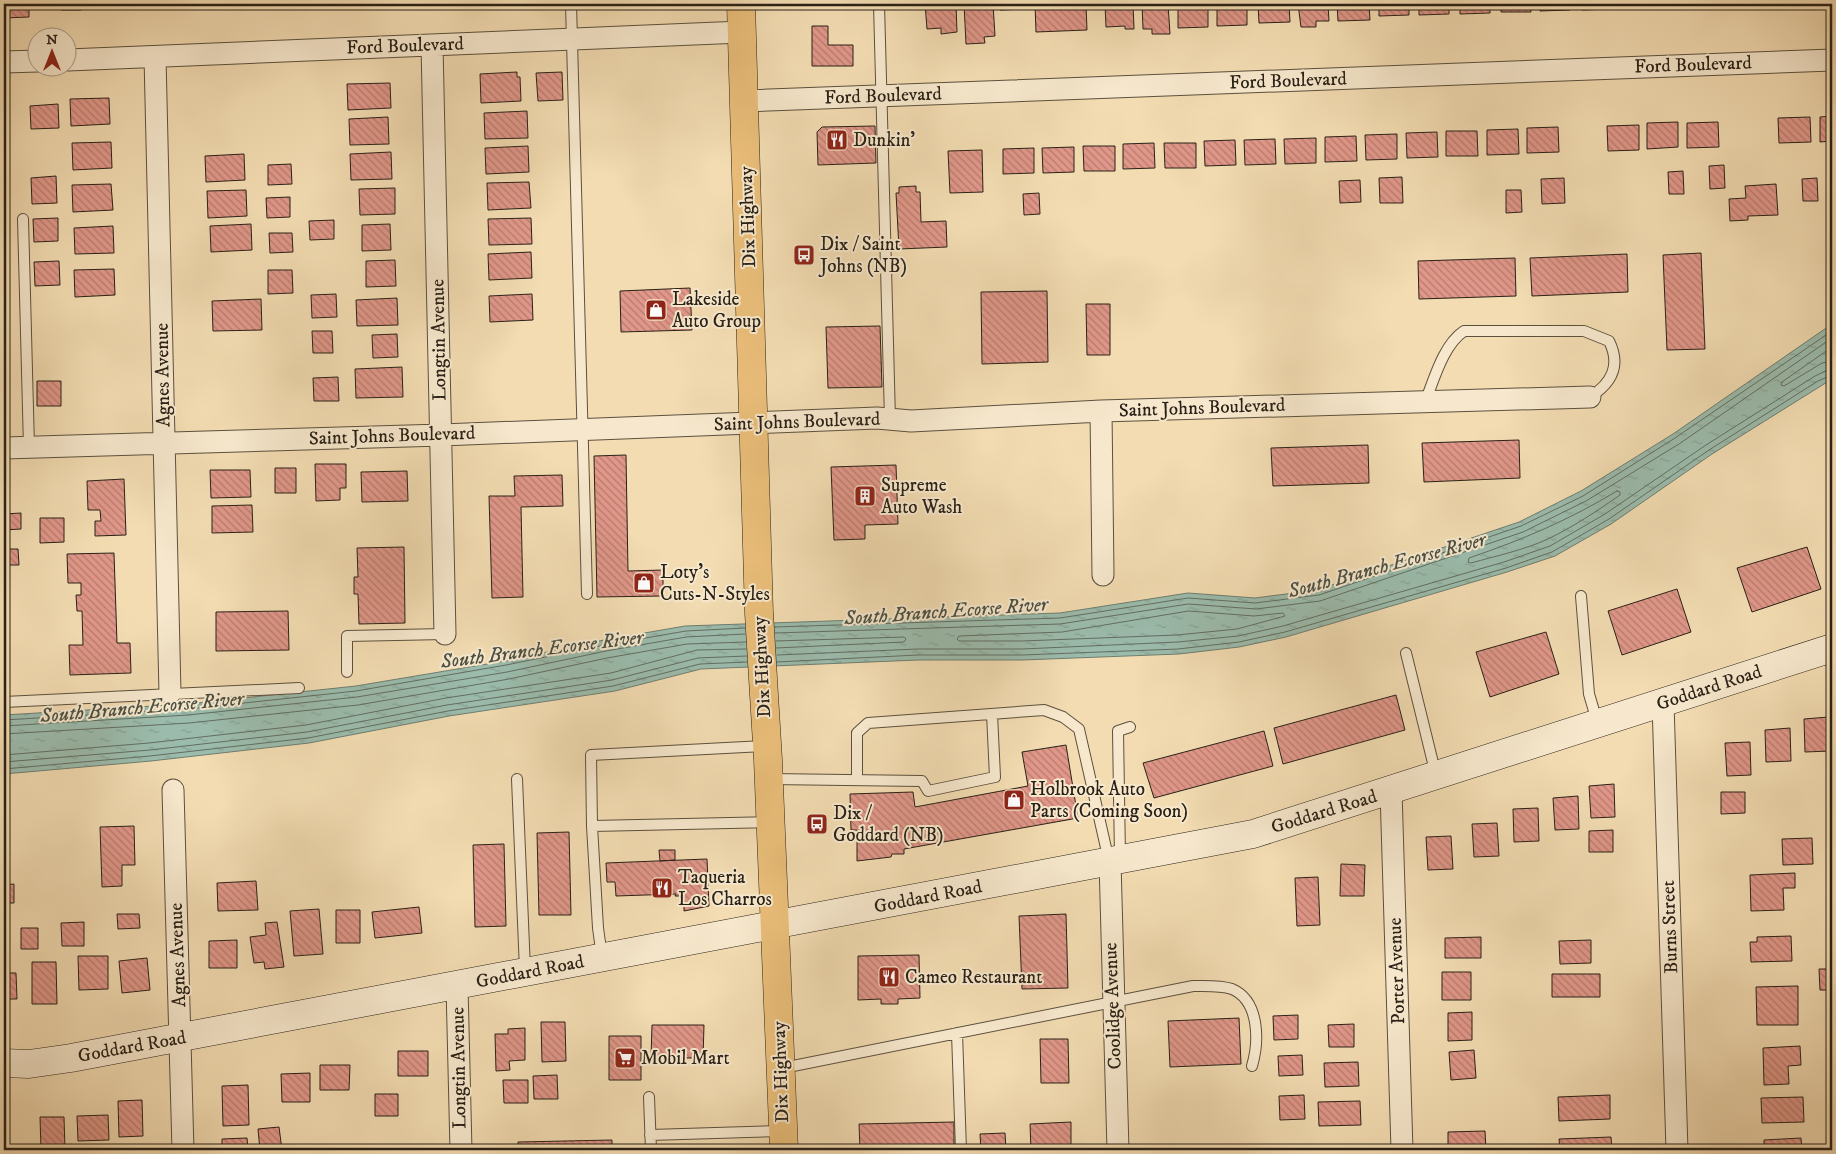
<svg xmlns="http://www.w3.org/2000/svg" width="1836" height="1154" font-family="'IM FELL DW Pica',serif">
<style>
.water{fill:url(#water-ripples);stroke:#6d7e71}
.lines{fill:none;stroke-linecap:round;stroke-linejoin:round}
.shore{stroke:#626e62;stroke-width:1}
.building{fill:url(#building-back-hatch);stroke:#292117}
.lane-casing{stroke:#5c503e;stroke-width:12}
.street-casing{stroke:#5c503e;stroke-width:23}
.secondary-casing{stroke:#292117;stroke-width:29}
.primary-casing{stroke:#292117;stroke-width:29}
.lane{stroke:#f7e8cd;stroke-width:10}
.street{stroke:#f7e8cd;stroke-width:21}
.secondary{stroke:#f7e8cd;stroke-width:28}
.primary{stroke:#eabe79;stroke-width:28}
.labels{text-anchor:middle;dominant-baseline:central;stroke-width:4;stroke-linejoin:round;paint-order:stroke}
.street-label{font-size:19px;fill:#292117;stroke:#f7e8cd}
.poi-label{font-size:19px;fill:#292117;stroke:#f7e8cd;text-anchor:start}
.water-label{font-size:20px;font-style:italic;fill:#4b5044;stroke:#f7e8cd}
</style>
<defs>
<pattern id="water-ripples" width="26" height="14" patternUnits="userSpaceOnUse" patternTransform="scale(1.25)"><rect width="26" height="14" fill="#9bbcad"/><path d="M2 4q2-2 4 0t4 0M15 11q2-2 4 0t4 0" fill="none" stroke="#86a194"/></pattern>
<pattern id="building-back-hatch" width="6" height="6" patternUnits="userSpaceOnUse" patternTransform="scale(1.25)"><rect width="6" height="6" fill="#e19789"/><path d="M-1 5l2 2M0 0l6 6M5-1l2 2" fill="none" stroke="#b67b6f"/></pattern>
</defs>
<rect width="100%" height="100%" fill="#f3dcb2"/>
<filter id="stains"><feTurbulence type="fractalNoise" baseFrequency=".004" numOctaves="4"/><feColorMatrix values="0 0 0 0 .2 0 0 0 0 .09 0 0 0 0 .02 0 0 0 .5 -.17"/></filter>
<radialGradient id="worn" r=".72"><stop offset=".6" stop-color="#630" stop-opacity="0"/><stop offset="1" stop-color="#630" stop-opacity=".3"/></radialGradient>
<path class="water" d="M1832 324V379L1712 454 1611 524 1555 556 1507 572 1286 637 1239 647 1179 654 1022 660H918L701 669 615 691 449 716 309 743 151 761 4 774V715L187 704 356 686 505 661 604 640 685 626 1060 613 1188 593 1255 598 1317 590 1519 522 1581 491 1673 434Z"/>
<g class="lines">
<path class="shore" d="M1832 347 1782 382 1781 385 1784 386 1822 363 1832 361
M1617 491 1620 492V495C1597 511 1573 527 1548 539 1524 550 1496 556 1471 563L1468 562 1469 558C1522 540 1569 520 1617 491Z
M1189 611 1254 616 1283 613 1285 616 1237 629 1177 635 1022 641H959L957 639 959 636 1062 632Z
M775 627 1060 618 1188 598 1255 603 1319 595 1521 526 1583 496 1675 438 1832 331
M775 633 1060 624 1188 604 1256 609 1320 601 1523 532 1586 501 1679 444 1832 338
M776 641 904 637 906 639 904 642 776 648
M777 655 918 649H1022L1178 642 1238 636 1283 626 1504 562 1550 546 1605 514 1706 445 1815 376 1832 368
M777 662 918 655H1022L1178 649 1239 642 1285 632 1506 568 1552 552 1609 519 1709 450 1818 381 1832 375
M4 720 188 709 356 691 506 665 605 645 686 631 745 628
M4 726 188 715 357 697 507 672 606 651 686 637 745 634
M4 734 189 723 358 705 509 679 607 658 687 644 746 642
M4 755 149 743 306 725 446 698 611 673 697 650 746 649
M4 762 150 750 307 732 447 705 612 680 698 658 747 656
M4 769 150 756 308 738 448 711 613 686 700 664 747 662"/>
</g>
<path class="building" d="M4 4H29V17L4 18Z
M52 4H81V10H61V4Z
M101 4H122V7L101 8Z
M925 4H956L957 32 941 34V28L927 29Z
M964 4H993L995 36 984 37 985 43 966 44Z
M1000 4H1027L1028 9 1000 10Z
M1035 4H1086L1087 30 1036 32Z
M1105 4H1133L1134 29H1125V26L1106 27Z
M1142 4H1168L1170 34H1152V29H1143Z
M1178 4H1208V27L1178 28Z
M1217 4H1247V25L1217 26Z
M1258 4H1289L1290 22 1259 23Z
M1298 4H1328L1329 21H1316V27H1301Z
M1337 4H1369L1370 20 1338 21Z
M1379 4H1409V15L1379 16Z
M1419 4H1449V14L1419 15Z
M1460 4H1490V13L1460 14Z
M1501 4H1530L1531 12H1501Z
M1540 4H1570V10L1540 11Z
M1582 4H1611L1612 9 1582 10Z
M812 26H828V45H853V66H812Z
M517 72V77H520L521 101 481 103 480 74Z
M562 72 563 100 538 101 536 73Z
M390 83 391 108 348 110 347 84Z
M109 98 110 124 71 126 70 99Z
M58 104 59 128 31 129 30 106Z
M4 106H8L9 132H4Z
M527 111 528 138 485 139 484 113Z
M1832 116V141L1820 142V117Z
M388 117 389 144 350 145 349 119Z
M1810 117 1811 142 1779 143 1778 118Z
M1678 122V147L1647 149V123Z
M1718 122 1719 147 1687 148V123Z
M1639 125V150L1608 151 1607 126Z
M875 126 876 163 818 165 817 132 822 127Z
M1558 127 1559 152 1527 153V128Z
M1518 129 1519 154 1487 155V130Z
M1446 131H1477L1478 156H1446Z
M1437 132 1438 157 1407 158 1406 133Z
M1397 134V159L1366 160 1365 135Z
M1356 136 1357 161 1325 162V137Z
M1316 138V163L1285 164 1284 139Z
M1275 139 1276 164 1245 165 1244 140Z
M1235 140 1236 165 1205 166 1204 141Z
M111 142 112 168 73 170 72 143Z
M1154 143 1155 168 1123 169V144Z
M1164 143H1196V168H1165Z
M528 146 529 172 486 174 485 148Z
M1083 146H1115V171H1084Z
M1074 147V172L1043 173 1042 148Z
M1034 148V173L1003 174V149Z
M982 150 983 192 950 193 948 151Z
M391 152 392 179 351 180 350 154Z
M244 154 245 180 206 182 205 156Z
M291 164 292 184 268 185V165Z
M1724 165 1725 188 1710 189 1709 166Z
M1683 171 1684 194H1669L1668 172Z
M56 176 57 203 32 204 31 178Z
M1402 177 1403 203H1380L1379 178Z
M1564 178 1565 203 1542 204 1541 179Z
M1817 178 1818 201H1803L1802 179Z
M1360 180 1361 202 1340 203 1339 181Z
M529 182 531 208 488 210 487 183Z
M111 184 113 210 73 212 72 185Z
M1776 184 1778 215 1748 216V220L1730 221 1729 199 1746 198 1745 186Z
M916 186V192H920L921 222 946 221 947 247 899 249 896 193H899V187Z
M395 188V214L360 215 359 189Z
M246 190 247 216 208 218 207 191Z
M1506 190H1521L1522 212 1506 213Z
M1039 193 1040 214 1024 215 1023 194Z
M290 197V217L267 218 266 198Z
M58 218V241L34 242 33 219Z
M531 218 532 244 489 245 488 219Z
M334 220V239L310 240 309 221Z
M251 224 252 250 211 252 210 226Z
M390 224 391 250 362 251V225Z
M113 226 114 253 75 254 74 228Z
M269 233H292L293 252 270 253Z
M531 252 532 278 489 280 488 254Z
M1701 253 1705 349 1667 350 1663 255Z
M1627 254 1628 292 1532 296 1530 258Z
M1515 258 1516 296 1419 299 1418 261Z
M395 260 396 286 366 287V261Z
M59 261 60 285 35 286 34 262Z
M114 269 115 295 75 297 74 270Z
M268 270H292L293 293 268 294Z
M690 288 692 330 621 332 620 291Z
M1047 291 1048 362 982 364 981 292Z
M336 294 337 317 312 318 311 295Z
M532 294 533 320 490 322 489 296Z
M397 298 398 325 357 326 356 300Z
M261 299 262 330 213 331 212 301Z
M1086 304H1110V355H1087Z
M880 326 882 387 828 388 826 327Z
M312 331H332L333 353H313Z
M397 334 398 357 373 358 372 335Z
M402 367 403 397 356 398 355 369Z
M338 377 339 401H314L313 378Z
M37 381H61V406H37Z
M1519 440 1520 478 1424 482 1422 443Z
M1368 445 1369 483 1273 486 1271 448Z
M626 455 628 571 663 570V596L597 597 594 456Z
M315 464H346V488H340V500L316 501Z
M896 465 898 524 865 525V539L834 540 831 467Z
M275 468H296V493H275Z
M210 470H250L251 497 211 498Z
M407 471 408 501 362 502 361 472Z
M562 475 563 506 521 507 523 597 492 598 489 496H515L514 476Z
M124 479 126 535 95 536V521H101L100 510H88L87 481Z
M252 505 253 532 212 533V506Z
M21 513V529L4 530V514Z
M40 518H64V542L40 543Z
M404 547 405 623 359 624 358 594H354V577H358L357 548Z
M1807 547 1821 589 1752 612 1737 568Z
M4 549H18L19 565H4Z
M114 553 117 643H130L131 673 70 675 69 645H83L82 611H77L76 595H81V583H68L67 554Z
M1677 589 1691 632 1622 655 1608 611Z
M288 611 289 650 216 651V612Z
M1546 632 1559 674 1490 697 1476 652Z
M1396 695 1405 730 1283 764 1274 728Z
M1829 717 1830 751 1805 752 1804 719Z
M1790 728 1791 761 1766 762 1765 730Z
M1264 731 1273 766 1154 798 1143 763Z
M1750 742 1751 775 1727 776 1725 743Z
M1066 745 1078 818 904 849V854H892L891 857 857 861V830H851L850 794 913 792 915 807 1028 786 1022 752Z
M1614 784 1615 817 1591 818 1589 786Z
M1721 792H1745V813L1721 814Z
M1578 796 1579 829 1555 830 1553 798Z
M1538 808 1539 841 1514 842 1513 809Z
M1497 823 1499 856 1474 857 1472 824Z
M134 826 135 865H122V886L102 887 100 827Z
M1613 830V852H1589V831Z
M569 832 571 915H539L537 833Z
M1451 836 1453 869 1428 870 1426 837Z
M1812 838 1813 864 1783 865 1782 839Z
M504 844 506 926 475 927 473 845Z
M659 850H675V860L660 861Z
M707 859 709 906 684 911V896H675L676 894 616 896 615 882H607L606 863Z
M1341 864 1365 865 1364 896H1340Z
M1795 873V888H1783L1784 910 1751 911 1750 875Z
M1318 877 1320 925 1297 926 1295 878Z
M256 881 258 910 218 911 217 883Z
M14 884V903H4V885Z
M419 907 422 933 375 938 372 912Z
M319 909 323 954 294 956 290 911Z
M336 910H360V943H336Z
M117 914H139L140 928 118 929Z
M1066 914 1068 988 1022 989 1019 916Z
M84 922V946H62L61 923Z
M277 922 284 967 265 969 264 962 254 963 250 937 266 935 265 923Z
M21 928H38V949H21Z
M1791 936 1792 961 1751 962 1750 942H1757V937Z
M1481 937V958H1445V938Z
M237 940V968H209V941Z
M1591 940V963L1560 964 1559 941Z
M919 955 920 998 898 999V1004H881V999L858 1000V956Z
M78 956H108V989L79 990Z
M147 958 150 990 122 993 119 961Z
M32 962H56L57 1004H32Z
M1819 969H1832V990H1820Z
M1442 972H1471V1000H1442Z
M4 973H16L17 999H4Z
M1552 974H1600V997H1552Z
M1798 986V1025H1757L1756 987Z
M1472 1012V1040L1448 1041V1013Z
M1298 1015V1039L1274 1040 1273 1016Z
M1239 1018 1241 1064 1170 1067 1168 1021Z
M541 1022H565L566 1061 542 1062Z
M1354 1024V1047H1329L1328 1025Z
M652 1025H704L703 1058H651Z
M525 1028V1060L509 1061 510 1070 496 1071 495 1034H508V1029Z
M1829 1028H1832V1054H1829Z
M609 1036H641V1080H609Z
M1040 1039H1068L1069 1083H1041Z
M1800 1046 1801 1065 1788 1066 1789 1084 1764 1085 1763 1048Z
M1474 1050 1476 1078 1451 1080 1449 1052Z
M398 1051H428V1076H398Z
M1302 1055 1303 1075 1279 1076 1278 1056Z
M1358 1062 1359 1086 1325 1087 1324 1063Z
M320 1065H350L349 1090H320Z
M310 1073V1102H282L281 1074Z
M557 1075 558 1099H534L533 1076Z
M503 1080H528V1103H504Z
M248 1085 249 1125 223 1126 222 1086Z
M375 1094H398V1116H375Z
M1304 1095 1305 1119 1280 1120 1279 1096Z
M1610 1095V1119L1559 1121 1558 1097Z
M1803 1097 1804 1122 1762 1123 1761 1098Z
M142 1100 143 1136 119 1137 118 1101Z
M1360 1101 1361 1125 1319 1126 1318 1102Z
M108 1115 109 1140 78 1141 77 1116Z
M40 1117H64L65 1150H41Z
M954 1122V1150H860L859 1124Z
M1071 1122V1149L1031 1150 1030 1124Z
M279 1127 282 1150H260L258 1129Z
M1485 1131 1486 1150H1448V1132Z
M1005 1133 1006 1150H981L980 1134Z
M1611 1137 1612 1150H1560L1559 1139Z
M247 1138 248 1150H222V1139Z
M1801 1138 1802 1150H1764V1140Z
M612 1140V1150H518V1142Z
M1526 1145V1150H1506L1505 1146Z"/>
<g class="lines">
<g class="lane-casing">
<path id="lane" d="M571 4 587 594
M879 4 890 419
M23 219 29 447
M1425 402C1434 380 1443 345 1464 331H1584L1609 341C1621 365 1612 383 1590 397
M1581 596 1589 694 1597 721
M1406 653 1436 775
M347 672V636L445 634
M4 702 299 688
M765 746 591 755 592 826 770 822
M517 779 525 970
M770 779 922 781 928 791 995 777 992 714
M857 780V733L868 723 1044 710 1063 717 1079 729 1109 861
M592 826 598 928 602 957
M1120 857 1118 731 1130 727
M957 1033 961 1150
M783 1068 1193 986C1205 986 1220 985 1232 989 1260 1001 1259 1042 1252 1066
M649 1097 651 1150
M650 1135 782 1131"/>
</g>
<g class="street-casing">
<path id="street" d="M432 45 445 634
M155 57 170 693
M68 60 742 32
M4 62 38 61
M744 101 1832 60
M1101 411 1103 575
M4 448 442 435 877 418 911 421 1101 411 1590 397
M1663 703 1677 1150
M173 790 183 1150
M1391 791 1402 1150
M1110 862 1118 1150
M457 986 461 1150"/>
</g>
<g class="secondary-casing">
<path id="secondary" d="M4 1063 29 1064 71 1058 1253 834 1832 648"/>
</g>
<g class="primary-casing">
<path id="primary" d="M741 4 759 613 768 760 784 1150"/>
</g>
<use href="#lane" class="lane"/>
<use href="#street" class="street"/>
<use href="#secondary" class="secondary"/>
<use href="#primary" class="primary"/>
</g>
<defs>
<g id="restaurant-square" transform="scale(1.125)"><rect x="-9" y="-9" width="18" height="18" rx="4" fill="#8f2418" stroke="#f7e8cd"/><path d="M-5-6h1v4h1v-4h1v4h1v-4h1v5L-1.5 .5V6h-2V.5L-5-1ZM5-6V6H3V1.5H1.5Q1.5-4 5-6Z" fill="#fff"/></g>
<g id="bus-square" transform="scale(1.125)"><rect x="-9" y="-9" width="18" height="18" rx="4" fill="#8f2418" stroke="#f7e8cd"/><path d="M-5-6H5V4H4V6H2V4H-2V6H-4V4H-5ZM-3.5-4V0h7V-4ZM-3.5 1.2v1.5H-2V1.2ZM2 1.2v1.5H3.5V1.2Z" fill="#fff"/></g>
<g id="shop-square" transform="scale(1.125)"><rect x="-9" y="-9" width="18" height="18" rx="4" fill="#8f2418" stroke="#f7e8cd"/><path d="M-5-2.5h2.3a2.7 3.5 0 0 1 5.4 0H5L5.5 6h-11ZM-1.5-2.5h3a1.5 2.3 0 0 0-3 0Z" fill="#fff"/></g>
<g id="building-square" transform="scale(1.125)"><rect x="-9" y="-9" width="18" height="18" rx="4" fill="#8f2418" stroke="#f7e8cd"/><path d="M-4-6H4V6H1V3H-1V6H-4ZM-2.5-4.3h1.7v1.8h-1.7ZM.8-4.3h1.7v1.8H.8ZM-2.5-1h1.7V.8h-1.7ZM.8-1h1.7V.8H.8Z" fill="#fff"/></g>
<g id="supermarket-square" transform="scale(1.125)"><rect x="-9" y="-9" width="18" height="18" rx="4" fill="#8f2418" stroke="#f7e8cd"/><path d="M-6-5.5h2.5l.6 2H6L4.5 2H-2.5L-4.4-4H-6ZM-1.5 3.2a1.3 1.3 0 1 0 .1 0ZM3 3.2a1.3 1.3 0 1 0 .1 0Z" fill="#fff"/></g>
</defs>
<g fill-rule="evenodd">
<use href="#restaurant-square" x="837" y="140"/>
<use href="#bus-square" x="804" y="255"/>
<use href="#shop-square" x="656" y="310"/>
<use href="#building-square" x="865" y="496"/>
<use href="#shop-square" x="644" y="583"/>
<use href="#shop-square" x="1014" y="800"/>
<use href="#bus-square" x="817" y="824"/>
<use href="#restaurant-square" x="662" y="888"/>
<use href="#restaurant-square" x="889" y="977"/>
<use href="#supermarket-square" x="625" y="1058"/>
</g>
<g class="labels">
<g class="street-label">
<text transform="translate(405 46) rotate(-2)">Ford Boulevard</text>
<text transform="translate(1693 65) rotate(-2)">Ford Boulevard</text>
<text transform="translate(1288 81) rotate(-2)">Ford Boulevard</text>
<text transform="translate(883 96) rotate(-2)">Ford Boulevard</text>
<text transform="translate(748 217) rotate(-92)">Dix Highway</text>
<text transform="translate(439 340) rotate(-91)">Longtin Avenue</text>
<text transform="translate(163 375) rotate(-91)">Agnes Avenue</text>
<text transform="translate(1202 408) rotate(-2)">Saint Johns Boulevard</text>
<text transform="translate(797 422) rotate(-2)">Saint Johns Boulevard</text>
<text transform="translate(392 436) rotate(-2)">Saint Johns Boulevard</text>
<text transform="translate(762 667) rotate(-93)">Dix Highway</text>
<text transform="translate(1709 688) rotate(-18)">Goddard Road</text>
<text transform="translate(1324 812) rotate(-17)">Goddard Road</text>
<text transform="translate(928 897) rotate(-11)">Goddard Road</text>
<text transform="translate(1670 927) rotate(-92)">Burns Street</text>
<text transform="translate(178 955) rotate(-92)">Agnes Avenue</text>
<text transform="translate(1397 971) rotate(-92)">Porter Avenue</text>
<text transform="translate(530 972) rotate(-11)">Goddard Road</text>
<text transform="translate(1113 1006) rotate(-92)">Coolidge Avenue</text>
<text transform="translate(132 1047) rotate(-10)">Goddard Road</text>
<text transform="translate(459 1068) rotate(-91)">Longtin Avenue</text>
<text transform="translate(781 1072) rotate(-92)">Dix Highway</text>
</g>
<g class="poi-label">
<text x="853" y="140">Dunkin'</text>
<text x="820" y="244">Dix / Saint<tspan x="820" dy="22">Johns (NB)</tspan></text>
<text x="672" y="299">Lakeside<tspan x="672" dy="22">Auto Group</tspan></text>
<text x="881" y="485">Supreme<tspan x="881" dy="22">Auto Wash</tspan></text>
<text x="660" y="572">Loty's<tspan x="660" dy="22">Cuts-N-Styles</tspan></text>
<text x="1030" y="789">Holbrook Auto<tspan x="1030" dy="22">Parts (Coming Soon)</tspan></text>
<text x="833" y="813">Dix /<tspan x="833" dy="22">Goddard (NB)</tspan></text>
<text x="678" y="877">Taqueria<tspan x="678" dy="22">Los Charros</tspan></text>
<text x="905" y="977">Cameo Restaurant</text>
<text x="641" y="1058">Mobil Mart</text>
</g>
<g class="water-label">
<text transform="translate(1387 566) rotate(-15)">South Branch Ecorse River</text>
<text transform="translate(946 612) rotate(-4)">South Branch Ecorse River</text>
<text transform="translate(542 650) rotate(-7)">South Branch Ecorse River</text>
<text transform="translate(142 708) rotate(-5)">South Branch Ecorse River</text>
</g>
</g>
<rect width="1836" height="1154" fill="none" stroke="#f3dcb2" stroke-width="20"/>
<rect x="5" y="5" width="1826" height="1144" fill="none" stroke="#292117" stroke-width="2.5"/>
<rect x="10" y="10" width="1816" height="1134" fill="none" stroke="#292117"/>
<g transform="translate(52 52)"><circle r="24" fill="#f7e8cd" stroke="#a59884"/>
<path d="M0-4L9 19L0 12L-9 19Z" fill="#8f2418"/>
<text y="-8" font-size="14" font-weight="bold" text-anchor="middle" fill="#292117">N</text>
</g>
<rect width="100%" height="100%" filter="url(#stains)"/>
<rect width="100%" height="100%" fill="url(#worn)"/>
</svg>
